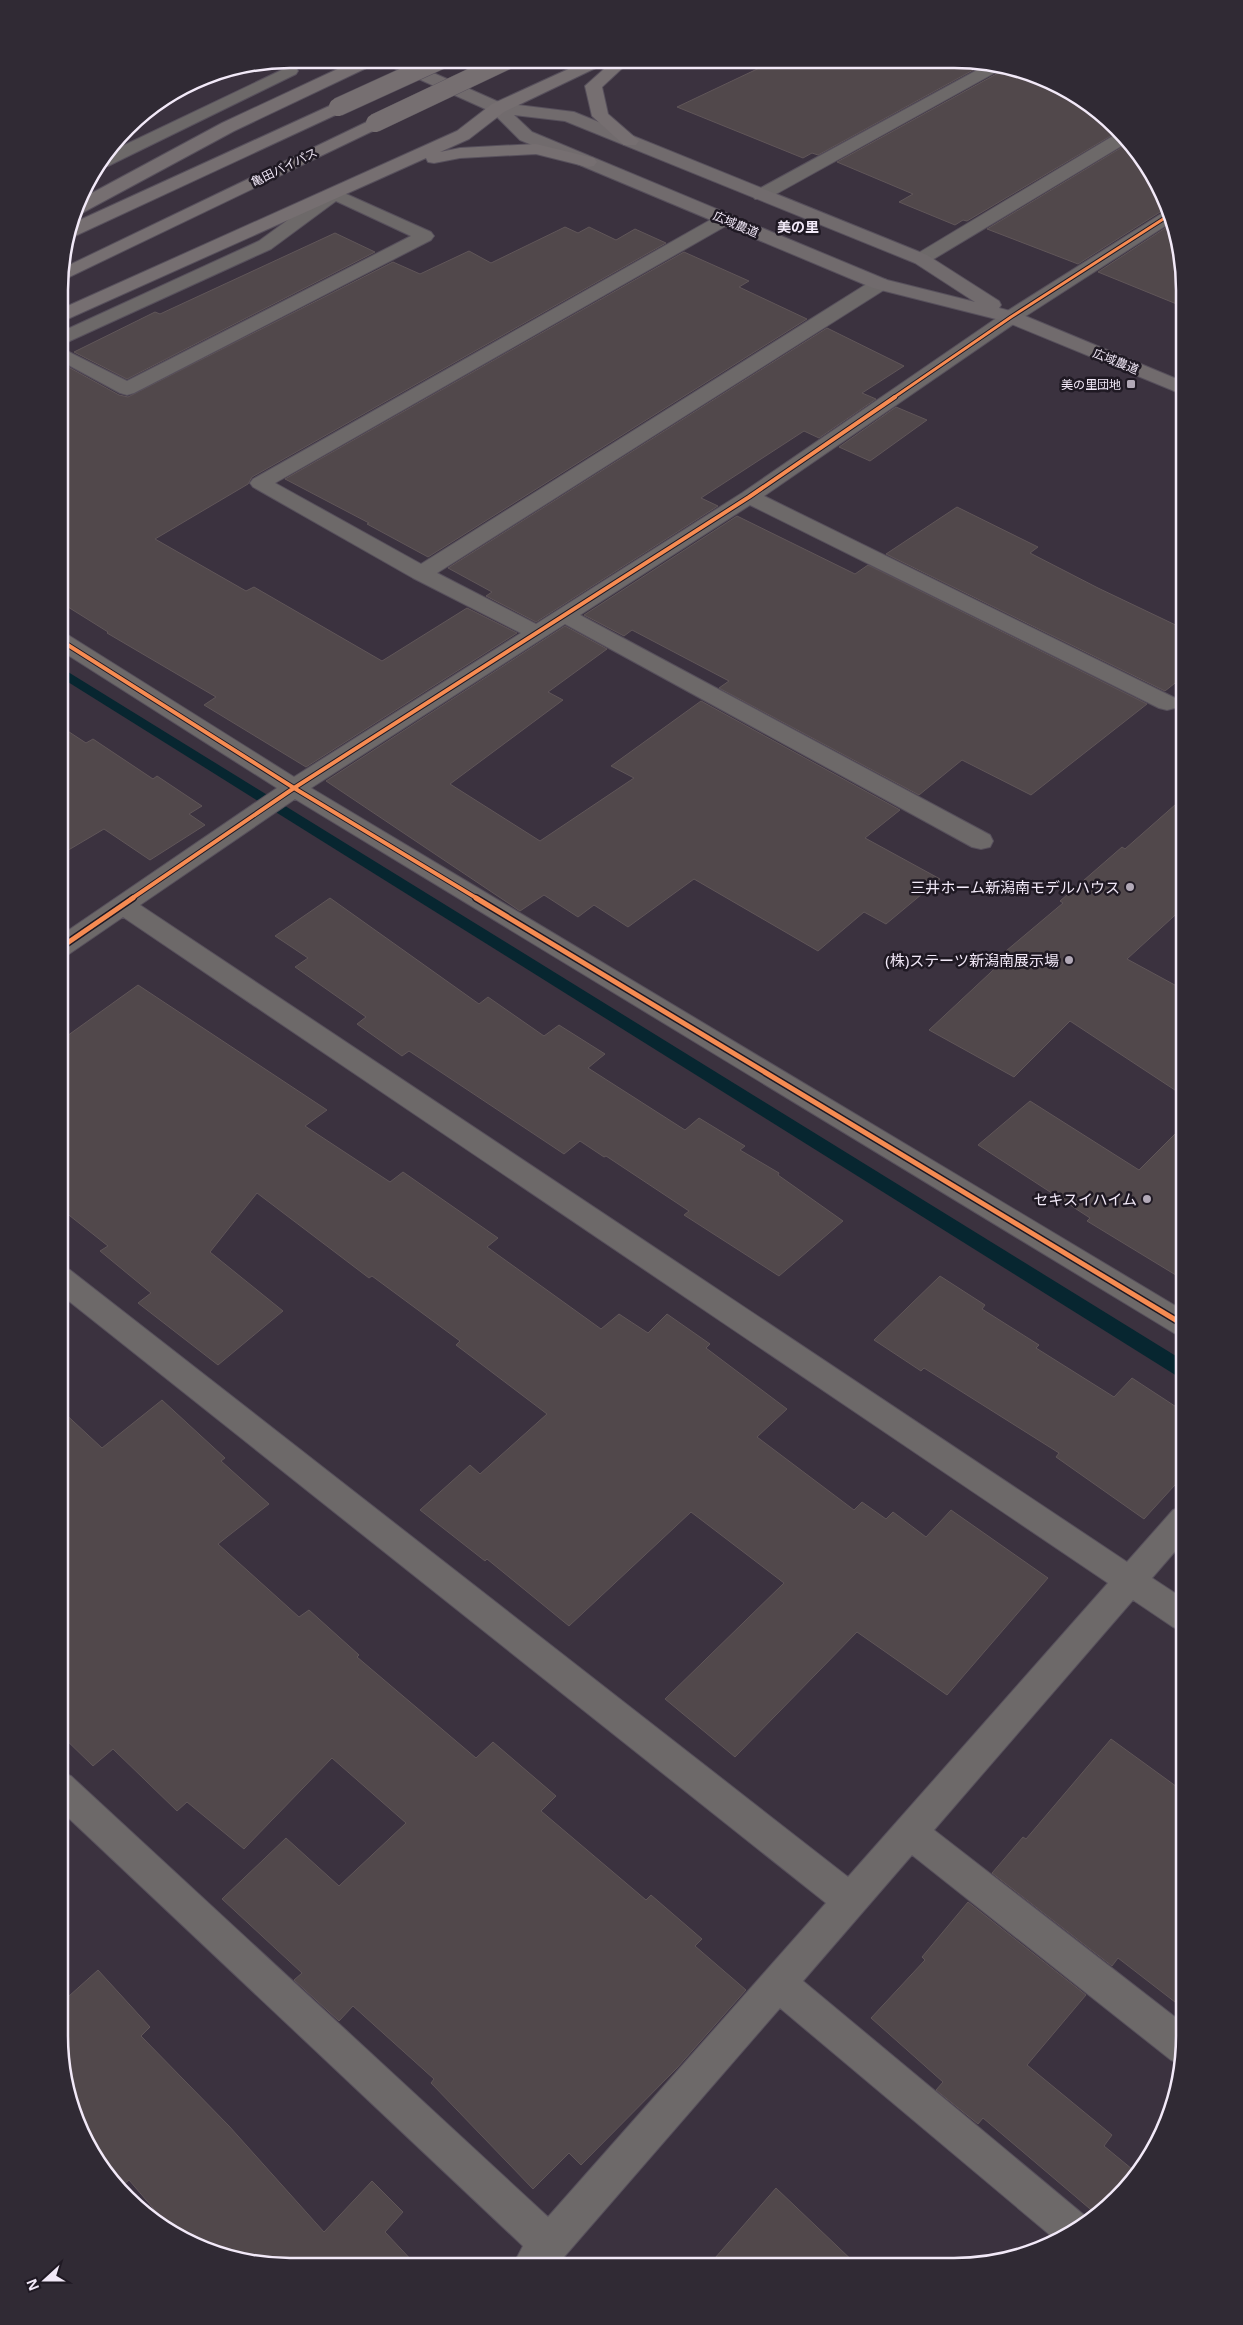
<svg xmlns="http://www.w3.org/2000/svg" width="1243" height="2325" font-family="'Noto Sans','Noto Sans JP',sans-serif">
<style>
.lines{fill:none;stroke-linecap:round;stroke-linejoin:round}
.stream{fill:#072630;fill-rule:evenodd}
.building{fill:#51484b;stroke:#605659}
.street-casing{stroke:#57505c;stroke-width:2}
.secondary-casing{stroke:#57505c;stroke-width:2}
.highway-casing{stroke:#57505c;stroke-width:2}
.street{fill:#6d6969;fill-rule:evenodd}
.secondary{fill:#716b6d;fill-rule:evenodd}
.highway{fill:#766f71;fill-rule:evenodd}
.highway-bridge-casing{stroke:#57505c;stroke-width:19;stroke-linecap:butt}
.highway-bridge{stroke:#766f71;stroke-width:18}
.cycleway-far2-casing{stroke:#1f1923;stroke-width:5}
.cycleway-far1-casing{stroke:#1f1923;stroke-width:6}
.cycleway-casing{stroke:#1f1923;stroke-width:8}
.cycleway-far2{stroke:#f68b52;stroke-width:3}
.cycleway-far1{stroke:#f68b52;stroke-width:4}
.cycleway{stroke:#f68b52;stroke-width:5}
.poi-dot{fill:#b2a9b7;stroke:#1f1923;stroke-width:2}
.labels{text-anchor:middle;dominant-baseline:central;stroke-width:5;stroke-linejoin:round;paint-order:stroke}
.far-street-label{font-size:12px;fill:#f2e9f8;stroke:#1f1923}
.far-poi-label{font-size:12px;fill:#f2e9f8;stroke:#1f1923;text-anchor:end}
.far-neighbourhood-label{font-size:14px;font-weight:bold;fill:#f2e9f8;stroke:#1f1923}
.poi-label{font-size:15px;fill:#f2e9f8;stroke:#1f1923;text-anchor:end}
.rim{fill:none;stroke:#f2e9f8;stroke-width:2.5}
</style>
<rect width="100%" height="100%" fill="#3b323f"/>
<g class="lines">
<path class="stream" d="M60 667 1184 1361V1379L1177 1376 60 677Z"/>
</g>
<path class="building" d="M772 62H795L986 63 818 155 812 153 803 158 677 107Z
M1009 67 1056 82 1106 116 1119 131 967 221 963 220 955 225 899 202 913 194 837 162Z
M1129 143 1145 161 1168 207 1078 264 987 229Z
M1173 223 1184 289V307L1098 272Z
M565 227 578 233 589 227 616 240 635 229 666 243 252 477 248 484 155 539 246 591 254 587 382 661 467 608 517 633 306 767 204 705 216 697 107 633 108 632 60 602 61 363 119 395 128 397 393 262 420 274 469 251 491 263Z
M335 233 375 252 127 379 74 352 155 312 160 314Z
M684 252 749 281 739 287 807 319 428 557 367 524 369 523 285 479Z
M827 328 904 366 862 393 876 399 819 438 804 431 701 498 718 506 536 622 486 596 492 592 448 568Z
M896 407 927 420 870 461 839 447Z
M957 507 1038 547 1030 553 1098 588 1184 629V676L1165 691 886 554Z
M737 516 855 574 868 565 1147 704 1031 795 962 760 919 795 719 688 729 681 632 630 624 636 584 615Z
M565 626 607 649 548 692 563 700 450 784 540 841 634 778 611 766 701 701 900 810 865 838 940 879 886 924 864 912 818 951 694 879 628 927 594 905 578 917 544 895 520 911 326 781Z
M60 726 86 743 93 739 153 779 157 776 202 806 189 814 205 825 150 860 104 829 60 855Z
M1184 797V907L1127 959 1184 990V1096L1070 1021 1014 1077 929 1030 1005 959 1000 956 1063 903 1060 901 1122 847 1125 849Z
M330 898 479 1004 488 997 544 1036 559 1025 605 1054 588 1068 685 1130 699 1118 745 1146 740 1150 779 1173 778 1175 843 1221 779 1276 684 1215 689 1211 606 1156 604 1157 580 1141 564 1154 409 1051 402 1056 357 1024 366 1017 295 967 308 958 275 936Z
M138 985 327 1110 305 1126 390 1182 403 1172 498 1238 487 1247 601 1329 619 1314 648 1333 667 1314 710 1344 706 1348 787 1409 757 1437 854 1510 862 1502 886 1519 893 1512 926 1537 951 1510 1048 1578 947 1695 857 1632 735 1757 665 1699 784 1583 691 1512 569 1626 487 1559 485 1561 420 1510 470 1465 480 1474 547 1414 456 1345 460 1341 372 1276 369 1278 257 1193 210 1252 283 1311 218 1365 138 1303 151 1293 100 1251 108 1246 60 1208V1041Z
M1030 1101 1139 1170 1184 1125V1280L1087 1221 1090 1218 978 1145Z
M940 1276 985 1305 982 1309 1039 1345 1036 1348 1114 1397 1132 1378 1184 1412V1475L1144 1519 1056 1457 1059 1453 924 1368 921 1371 874 1340Z
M162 1400 225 1458 221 1461 269 1504 218 1544 299 1617 309 1610 359 1655 357 1657 476 1758 493 1742 556 1796 541 1811 646 1900 651 1895 702 1939 695 1946 746 1990 677 2068 581 2165 569 2153 533 2189 431 2083 434 2079 353 2006 339 2021 294 1980 302 1973 222 1899 286 1838 339 1886 406 1823 332 1758 244 1849 187 1802 177 1811 113 1749 93 1766 59 1733V1408L102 1448Z
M1111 1739 1184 1792V2009L1118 1958 1112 1966 992 1873 1023 1837 1026 1839Z
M968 1902 1086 1995 1027 2065 1112 2135 1104 2146 1138 2174 1096 2214 983 2118 978 2124 936 2090 943 2082 871 2018 925 1960 922 1957Z
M98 1970 150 2027 141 2036 229 2126 324 2232 372 2181 403 2212 385 2232 416 2265 259 2264 187 2243 176 2235 129 2180 123 2185 86 2141 71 2110 59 2036V2005Z
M776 2188 858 2266H708Z"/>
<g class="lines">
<g class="street-casing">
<path id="street" d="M990 63 1007 66 767 199H755L752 195 755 191Z
M290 66 296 68 298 71 296 74 108 166H98L110 152Z
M1118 133H1121L1128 142 927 263H915L912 259 915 255Z
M335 189 431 232 434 236 431 240 134 393 127 395 120 393 61 361V348L127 381 411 236 336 201 271 249 61 345V332L259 241 329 190Z
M1169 209 1173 221 1018 321 764 496 1175 698 1178 703 1175 708 1167 710 1159 708 750 505 580 615 990 835 993 841 990 847 981 849 972 847 565 624 311 788 1184 1311V1336L1174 1333 295 799 140 905 1127 1562 1173 1510 1184 1506V1541L1152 1578 1184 1599V1631L1173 1627 1133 1600 934 1830 1184 2024V2051L1181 2064 1171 2060 912 1855 803 1981 1090 2220 1082 2227 1056 2240 780 2008 557 2265H513L523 2246 59 1809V1772L71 1776 548 2217 826 1903 60 1294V1267L70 1270 848 1877 1108 1583 123 917 69 954 60 957V936L277 788 60 650V633L68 635 294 777 521 633 413 578 253 487 250 483 253 479 719 215H731L734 219 731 223 275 483 421 564 873 280 880 278 887 280 889 284 887 288 437 573 536 624 742 493 1004 313Z"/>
</g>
<g class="secondary-casing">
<path id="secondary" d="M379 59H402L501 103 574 112 927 255 999 301 1001 305 999 308 1018 313 1184 382V395L1004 321 873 288 520 140 492 112 381 62ZM514 115 565 121 915 263 975 302 887 280 532 132Z"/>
</g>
<g class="highway-casing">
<path id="highway" d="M359 59H381L379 62 234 131 82 213 74 214 79 200 222 123Z
M586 61H606L604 64 504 112 469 139 440 152 460 148 536 144 594 158 597 162 594 166 588 167 536 154 460 158 434 163 428 162 426 158 61 322V309L457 131 492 104Z
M613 61H630L602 87 608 114 639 141 636 145H624L592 116 585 86Z
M338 102 344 103 346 107 344 111 75 236 67 237 71 224Z
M375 118 381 119 383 123 381 127 61 281V269Z"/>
</g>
<use href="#street" class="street"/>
<use href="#secondary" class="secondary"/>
<use href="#highway" class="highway"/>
<g class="highway-bridge-casing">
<path id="highway-bridge" d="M338 107 441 60
M375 123 508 60"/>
</g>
<use href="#highway-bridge" class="highway-bridge"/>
<g class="cycleway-far2-casing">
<path id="cycleway-far2" d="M893 398 1011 317 1171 214"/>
</g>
<g class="cycleway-far1-casing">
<path id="cycleway-far1" d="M60 640 294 788 478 899
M131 899 294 788 749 497 895 397"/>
</g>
<g class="cycleway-casing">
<path id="cycleway" d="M476 898 1184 1325
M60 948 133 898"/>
</g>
<use href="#cycleway-far2" class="cycleway-far2"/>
<use href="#cycleway-far1" class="cycleway-far1"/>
<use href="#cycleway" class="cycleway"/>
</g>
<g class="poi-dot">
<rect x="1126" y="379" width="10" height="10" rx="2.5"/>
<circle cx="1130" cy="887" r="5"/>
<circle cx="1069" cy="960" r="5"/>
<circle cx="1147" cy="1199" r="5"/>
</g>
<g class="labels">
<g class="far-street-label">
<text transform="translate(284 167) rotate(-26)">亀田バイパス</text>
<text transform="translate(736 224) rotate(23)">広域農道</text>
<text transform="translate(1116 361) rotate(22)">広域農道</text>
</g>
<g class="far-poi-label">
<text x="1121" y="384">美の里団地</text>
</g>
<g class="far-neighbourhood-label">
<text x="798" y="226">美の里</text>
</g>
<g class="poi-label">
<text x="1120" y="887">三井ホーム新潟南モデルハウス</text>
<text x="1059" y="960">(株)ステーツ新潟南展示場</text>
<text x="1137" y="1199">セキスイハイム</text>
</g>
</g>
<path d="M0 0H1243V2325H0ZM290 68H954A222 222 0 0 1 1176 290V2036A222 222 0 0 1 954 2258H290A222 222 0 0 1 68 2036V290A222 222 0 0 1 290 68Z" fill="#302a34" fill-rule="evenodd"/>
<path class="rim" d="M290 68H954A222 222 0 0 1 1176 290V2036A222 222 0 0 1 954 2258H290A222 222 0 0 1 68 2036V290A222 222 0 0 1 290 68Z"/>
<g transform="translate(45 2280) rotate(249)" stroke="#1f1923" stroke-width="4" paint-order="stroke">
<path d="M0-4L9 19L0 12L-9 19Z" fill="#f2e9f8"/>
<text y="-8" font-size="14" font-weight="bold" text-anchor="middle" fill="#f2e9f8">N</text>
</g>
</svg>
